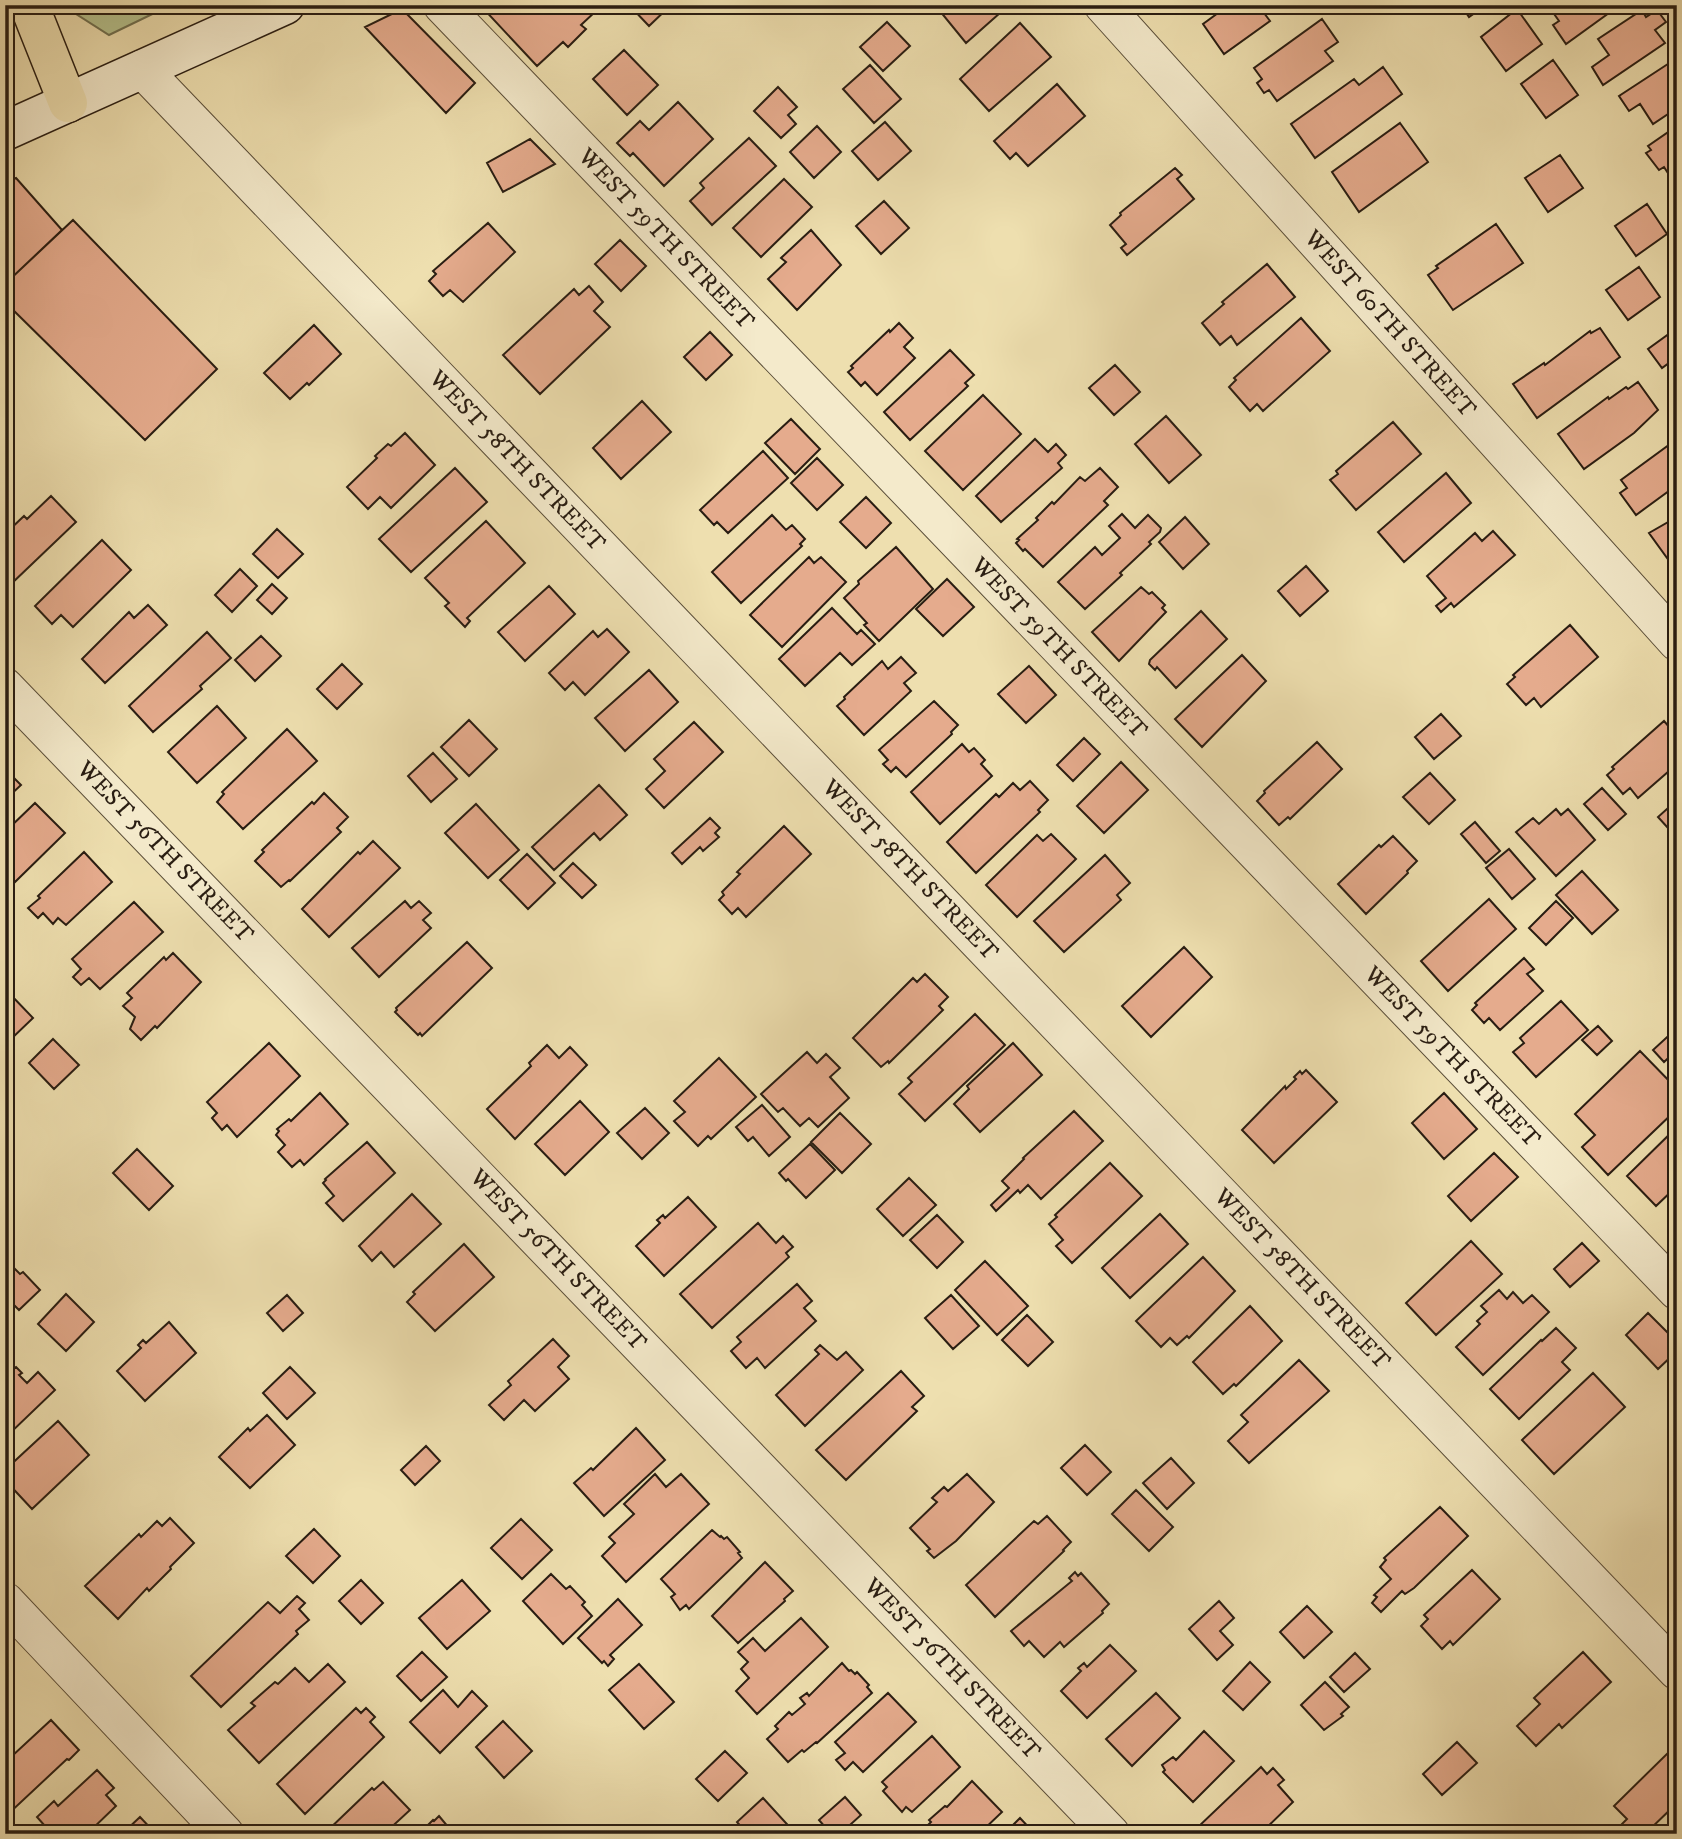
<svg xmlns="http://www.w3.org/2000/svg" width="1682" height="1839" font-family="'IM FELL DW Pica',serif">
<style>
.green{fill:#b6c28d;stroke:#707050;stroke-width:2}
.building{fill:#e5ab8d;stroke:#291d12;stroke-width:2}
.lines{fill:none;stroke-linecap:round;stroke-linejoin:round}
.minor-casing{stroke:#5a4e39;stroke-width:39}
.secondary-casing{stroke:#291d12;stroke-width:41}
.motorway-casing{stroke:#291d12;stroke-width:41}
.minor{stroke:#f4eacb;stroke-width:37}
.secondary{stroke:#f4eacb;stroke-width:38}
.motorway{stroke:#eedfaf;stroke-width:38}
.labels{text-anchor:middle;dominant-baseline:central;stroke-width:5;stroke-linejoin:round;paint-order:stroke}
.street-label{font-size:24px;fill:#291d12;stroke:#f4eacb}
</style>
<rect width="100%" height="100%" fill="#eedfaf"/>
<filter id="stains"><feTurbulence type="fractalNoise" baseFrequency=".00286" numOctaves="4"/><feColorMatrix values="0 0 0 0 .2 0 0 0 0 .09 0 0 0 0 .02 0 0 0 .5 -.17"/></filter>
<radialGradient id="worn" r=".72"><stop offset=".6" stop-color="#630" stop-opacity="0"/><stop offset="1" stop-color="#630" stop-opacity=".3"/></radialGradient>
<path class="green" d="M62 5H171L109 35Z"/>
<path class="building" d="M480 5H590L596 11 581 25 586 29 568 47 563 42 537 66Z
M629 5H671L649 26Z
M935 5H1009L966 43Z
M1229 5H1274L1264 13 1270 21 1224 54 1203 24Z
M1461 5H1486L1469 17Z
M1560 5H1620L1566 44 1553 25 1559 21 1552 11Z
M402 9 475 83 446 113 365 27Z
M1517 9 1542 44 1506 71 1481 37Z
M1642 10 1646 17 1657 10 1666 22 1655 30 1665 43 1603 85 1592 67 1609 55 1598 39Z
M1322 19 1338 42 1325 51 1333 61 1277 101 1269 90 1264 93 1257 83 1262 79 1254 68Z
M887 22 910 46 883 71 860 47Z
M1020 23 1051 57 989 111 960 79Z
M624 50 658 85 627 115 593 79Z
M1677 58V108L1653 124 1640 104 1629 111 1619 96Z
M1553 60 1578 95 1546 118 1521 84Z
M870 65 901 99 874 123 843 89Z
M1383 67 1402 94 1315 158 1291 124 1354 79 1359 85Z
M1057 84 1085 116 1028 166 1016 153 1010 159 994 141Z
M778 87 797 107 788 115 796 124 781 138 754 111Z
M678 102 713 139 664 186 633 153 630 156 617 143 640 121 649 130Z
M885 122 911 151 878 180 852 151Z
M1400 123 1428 162 1359 212 1332 172Z
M817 126 841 152 814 178 790 152Z
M1677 126V179L1673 181 1664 167 1659 170 1646 153 1651 150 1648 146Z
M749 138 776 166 712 225 690 201 704 188 700 183Z
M530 139 555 164 503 192 487 163Z
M1560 155 1583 188 1548 212 1525 178Z
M1175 168 1182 175 1177 179 1194 199 1127 255 1121 248 1126 244 1110 225 1121 215 1120 213Z
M16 178 62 230 5 284V183Z
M784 179 812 207 761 257 733 228Z
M884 201 909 228 881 254 856 226Z
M1647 204 1667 234 1636 256 1615 226Z
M73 220 217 369 145 440 5 302V284Z
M488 223 515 252 463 302 450 290 443 296 429 281 436 274 433 271Z
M1496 224 1523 263 1453 310 1428 275 1438 268 1436 266Z
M811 230 841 265 797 310 768 279 786 262 781 258Z
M620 240 646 266 621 291 595 264Z
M1267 264 1295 297 1237 345 1231 336 1220 345 1202 323 1224 304 1222 302Z
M1639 267 1660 297 1628 320 1606 290Z
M589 286 603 302 594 311 610 327 540 394 503 355 574 289 579 295Z
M1301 318 1330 351 1263 411 1257 404 1250 411 1229 387 1236 380 1234 378Z
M899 323 913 338 904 347 915 358 877 395 865 382 861 386 848 372 853 368 851 366 889 330 890 332Z
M314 325 341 354 309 385 307 383 290 399 264 373Z
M1600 328 1620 357 1537 418 1513 384 1544 363 1545 365 1590 331 1591 333Z
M1677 328V357L1662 368 1648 349Z
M710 332 732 355 706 380 684 357Z
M950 350 974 375 965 383 968 386 910 440 884 412Z
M1115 365 1140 392 1114 415 1089 388Z
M1638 382 1658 410 1634 433 1584 469 1558 434 1608 397 1609 399 1626 387 1628 389Z
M983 395 1021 434 963 490 925 451Z
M642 401 671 432 621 479 593 448Z
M1166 416 1201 455 1169 483 1135 444Z
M791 419 820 449 795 474 765 443Z
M1393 422 1421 454 1356 510 1330 480 1338 474 1336 471Z
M405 433 435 465 391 508 380 497 368 509 347 487 377 458 375 456 388 444 391 446Z
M1035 439 1048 452 1056 444 1066 455 1058 463 1062 468 1001 522 976 496Z
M1677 439V485L1636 515 1620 493 1627 488 1621 480Z
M763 451 788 478 728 533 717 522 714 525 700 510Z
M817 458 843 485 817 510 791 483Z
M455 468 487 502 411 572 379 539Z
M1100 468 1118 487 1104 501 1108 505 1043 567 1025 549 1023 551 1016 543 1019 540 1017 539 1038 520 1036 518 1052 502 1054 504 1080 477 1085 481Z
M1446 473 1471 503 1404 562 1378 532Z
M51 496 76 522 10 585 5 580V542L9 538 5 534 24 516 27 519Z
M866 497 891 523 866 548 840 522Z
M1122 514 1135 528 1148 515 1161 528 1160 532 1149 542 1151 544 1120 573 1122 575 1085 609 1058 582 1095 547 1102 555 1120 538 1109 526Z
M772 515 786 530 792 525 805 539 800 544 802 546 741 603 712 572Z
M1185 517 1209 544 1183 569 1159 542Z
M1677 517V567L1675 569 1649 533Z
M486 521 525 563 467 618 470 621 465 627 445 606 449 603 425 578Z
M277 529 303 554 278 578 253 554Z
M1493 531 1515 555 1454 607 1451 603 1441 612 1436 606 1446 598 1427 576 1475 533 1482 541Z
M102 540 131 570 73 627 61 615 52 624 35 606Z
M896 547 933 589 879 641 864 625 867 623 844 598 859 584 858 581Z
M809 557 814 563 821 557 846 582 782 647 750 615Z
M1306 566 1328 591 1300 616 1278 591Z
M240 569 257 586 232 612 215 595Z
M947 579 974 607 943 636 916 609Z
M272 584 287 598 272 614 257 600Z
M549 586 575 614 525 661 498 632Z
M1141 587 1149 594 1152 592 1165 605 1162 608 1166 612 1119 661 1092 632Z
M148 605 167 625 105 683 82 659 129 612 134 618Z
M832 608 857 634 861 630 875 644 852 665 840 653 805 686 779 659Z
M1201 611 1227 639 1176 688 1157 667 1155 670 1149 664 1150 660Z
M1570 625 1598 657 1541 707 1534 698 1526 705 1507 684 1515 677 1513 675Z
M607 629 629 652 585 695 573 682 565 690 549 673 593 631 598 637Z
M207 632 231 658 200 686 202 689 153 732 129 706Z
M261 636 281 656 255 681 235 660Z
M1242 655 1266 681 1202 747 1175 719Z
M901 657 916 673 904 683 911 691 864 735 837 706 845 699 844 697 882 661 888 669Z
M342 664 362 684 337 709 317 689Z
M1029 666 1056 695 1026 723 998 694Z
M649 670 678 702 625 751 595 718Z
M934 701 958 725 951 732 952 734 906 777 896 767 891 772 883 764 888 760 879 750Z
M217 706 246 738 197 783 168 752Z
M1441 714 1461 736 1434 759 1415 737Z
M469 720 497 749 469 776 441 747Z
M1664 721 1677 736V764L1638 798 1630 788 1623 794 1607 775 1614 769 1612 767Z
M694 722 723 752 664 808 646 789 665 771 654 759Z
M287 729 317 761 243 829 217 802 224 794 222 792Z
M1084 738 1100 754 1073 781 1057 765Z
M1317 742 1342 769 1290 819 1288 817 1279 825 1257 801 1265 793 1264 791Z
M962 744 969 752 974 748 985 760 981 764 992 776 940 824 911 792Z
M433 753 457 779 431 802 408 776Z
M1121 762 1148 790 1104 833 1077 806Z
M5 769 21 785 5 800Z
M1430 773 1455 800 1429 824 1403 797Z
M1030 781 1048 800 1038 810 1040 812 976 873 947 842 996 794 999 797 1013 783 1020 790Z
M599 785 627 815 600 840 594 833 554 870 532 847Z
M1602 788 1626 814 1608 830 1584 804Z
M324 793 348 817 337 828 341 832 290 881 289 880 281 887 255 861 264 852 262 850 312 802 314 804Z
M1677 800V838L1658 817Z
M35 803 65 833 15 882 5 872V832Z
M476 804 519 850 488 878 445 833Z
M1556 809 1561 815 1568 809 1595 840 1556 876 1516 832 1533 818 1539 824Z
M710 818 720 828 715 833 719 837 703 851 700 847 682 864 672 853Z
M1475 822 1500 851 1486 863 1461 834Z
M784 826 811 854 746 917 738 908 732 914 719 900 724 895 722 892 740 874 737 872Z
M1051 834 1076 859 1017 917 986 885 1037 835 1043 841Z
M1393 836 1417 861 1407 871 1408 873 1366 914 1338 884 1379 845 1381 847Z
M373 841 400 868 329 937 302 909 358 852 360 854Z
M1509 849 1535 879 1512 899 1486 868Z
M84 852 112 882 66 925 58 918 53 924 43 913 38 918 28 908 40 898 38 896Z
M527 854 555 883 528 909 500 880Z
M1105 855 1130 883 1117 895 1121 900 1064 952 1034 921Z
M573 863 596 885 582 898 560 876Z
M1582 871 1618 910 1592 934 1556 895Z
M1489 899 1516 929 1448 991 1421 961Z
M405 901 411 908 419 901 431 913 423 920 431 928 379 977 352 948Z
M1556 901 1573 918 1546 945 1529 928Z
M134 902 163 932 100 989 89 978 81 985 73 977 81 969 72 959Z
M467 942 492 968 422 1036 420 1033 418 1035 395 1012 397 1010 396 1008Z
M1184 947 1212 977 1151 1037 1122 1006Z
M173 953 201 982 157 1028 155 1026 141 1040 130 1029 135 1017 123 1006 132 998 127 993 164 957 166 960Z
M1524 958 1534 969 1527 974 1543 991 1500 1030 1489 1018 1484 1023 1472 1010 1477 1005 1475 1003Z
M925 974 948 997 939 1006 943 1010 889 1063 888 1061 881 1067 853 1038 913 978 917 982Z
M9 993 33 1018 8 1042 5 1040V997Z
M1561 1001 1588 1030 1536 1077 1513 1052 1524 1043 1520 1038Z
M975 1014 1005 1045 925 1121 899 1094 912 1082 908 1078Z
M1598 1026 1612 1041 1597 1055 1582 1040Z
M1677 1028V1050L1664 1062 1653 1050Z
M53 1039 79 1065 54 1089 29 1063Z
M269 1043 300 1076 237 1137 227 1125 222 1130 212 1118 217 1113 207 1102Z
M1013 1043 1042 1075 980 1132 954 1104 969 1089 967 1086Z
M547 1045 559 1058 570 1047 587 1065 515 1139 487 1109 531 1066 529 1063Z
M1640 1051 1677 1089V1109L1608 1175 1582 1147 1595 1135 1575 1114Z
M807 1052 817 1063 826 1054 840 1068 830 1077 849 1098 818 1127 809 1118 800 1126 783 1108 778 1112 761 1094Z
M719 1058 756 1097 711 1139 708 1136 698 1146 674 1121 685 1112 674 1101Z
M1306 1070 1337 1102 1274 1163 1242 1130 1285 1086 1286 1089 1296 1079 1294 1077 1300 1071 1302 1074Z
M320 1093 348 1124 304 1165 300 1160 292 1167 278 1152 285 1145 276 1135 279 1131 277 1129 289 1119 291 1121Z
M1444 1093 1477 1129 1444 1159 1412 1123Z
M580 1101 609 1132 565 1175 535 1144Z
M762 1105 790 1137 769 1156 753 1137 748 1141 736 1127Z
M645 1108 669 1133 642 1159 617 1133Z
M1074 1111 1103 1141 1041 1199 1028 1185 1020 1193 1018 1190 996 1211 991 1205 1009 1188 1002 1181 1024 1159 1023 1158Z
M840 1113 871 1144 842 1173 811 1142Z
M1677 1127V1186L1656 1206 1627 1176Z
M367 1142 395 1173 343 1221 326 1203 334 1196 323 1183 326 1180 325 1179Z
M810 1144 835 1170 806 1198 788 1179 786 1181 779 1173Z
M137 1149 173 1186 149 1210 113 1173Z
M1494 1153 1518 1177 1471 1221 1448 1196Z
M1110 1163 1142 1196 1072 1263 1056 1246 1063 1240 1049 1224 1057 1217 1055 1215Z
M909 1178 936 1205 903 1236 877 1209Z
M412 1194 441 1224 394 1267 381 1252 372 1261 359 1246Z
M688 1197 716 1227 664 1276 636 1246 660 1223 657 1220 663 1215 665 1218Z
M1160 1214 1188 1244 1130 1298 1102 1268Z
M937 1215 963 1242 937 1268 910 1240Z
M758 1223 776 1243 783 1236 793 1247 786 1253 789 1257 712 1328 680 1294Z
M1471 1241 1502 1274 1436 1335 1406 1303Z
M1582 1243 1599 1261 1570 1287 1554 1269Z
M464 1244 494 1277 435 1331 407 1302 415 1294 413 1292Z
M1203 1257 1235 1291 1189 1338 1187 1336 1177 1345 1170 1338 1161 1347 1136 1321Z
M5 1259 20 1274 23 1272 40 1290 19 1310 5 1296Z
M985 1261 1028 1306 997 1335 955 1290Z
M797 1284 812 1301 804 1308 816 1321 765 1368 757 1358 746 1368 731 1351 741 1342 737 1337Z
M1499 1290 1507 1299 1513 1292 1523 1303 1532 1295 1549 1312 1483 1375 1456 1347 1480 1324 1477 1321 1487 1312 1481 1306Z
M66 1294 94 1322 66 1351 38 1324Z
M287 1295 303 1313 283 1331 267 1313Z
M951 1295 979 1326 953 1349 925 1318Z
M1250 1306 1282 1341 1236 1386 1234 1384 1223 1394 1193 1362Z
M1648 1313 1677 1342V1351L1658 1369 1626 1335Z
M1027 1315 1053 1342 1028 1366 1002 1340Z
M169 1322 196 1353 145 1401 117 1371 141 1348 138 1345 143 1340 146 1343Z
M1556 1328 1576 1348 1562 1362 1570 1370 1519 1419 1490 1389 1541 1340 1542 1341Z
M553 1339 569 1356 558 1367 569 1379 535 1411 524 1400 504 1420 489 1405 511 1385 508 1381Z
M820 1345 837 1360 846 1352 863 1370 805 1426 776 1395 819 1354 815 1350Z
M1299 1360 1329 1391 1249 1463 1228 1441 1248 1422 1241 1415Z
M16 1367 22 1373 19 1375 27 1383 38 1372 55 1390 5 1438V1375Z
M290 1367 315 1393 287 1419 263 1393Z
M901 1371 924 1396 912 1407 917 1411 846 1480 816 1450Z
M1593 1373 1625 1407 1554 1474 1522 1440Z
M267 1415 295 1445 250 1488 219 1457 248 1428 250 1431Z
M58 1421 89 1455 32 1509 5 1480V1470Z
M636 1428 665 1460 604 1516 574 1483 591 1468 593 1470Z
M1085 1445 1111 1472 1087 1495 1061 1468Z
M426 1446 440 1461 415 1485 401 1470Z
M1171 1458 1194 1483 1167 1509 1143 1483Z
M655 1474 666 1487 681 1474 709 1504 626 1582 602 1556 615 1543 609 1537 634 1514 624 1504Z
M967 1474 994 1502 956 1541 934 1558 927 1551 930 1549 910 1528 937 1502 932 1498 944 1487 948 1491Z
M1136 1490 1173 1527 1149 1551 1112 1514Z
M1440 1507 1468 1536 1414 1588 1405 1594 1402 1591 1381 1612 1372 1603 1377 1597 1374 1595 1391 1579 1380 1567 1386 1560 1384 1558Z
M1047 1516 1071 1542 1063 1550 1064 1551 995 1617 966 1585 1034 1521 1038 1524Z
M170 1518 194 1543 170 1567 171 1569 149 1591 147 1588 118 1619 85 1586 139 1534 141 1537 157 1521 162 1526Z
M521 1519 552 1550 522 1579 491 1548Z
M314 1529 340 1556 313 1583 286 1556Z
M712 1530 720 1537 721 1536 724 1539 727 1537 740 1552 738 1553 742 1558 689 1609 686 1605 680 1610 671 1597 675 1594 661 1579Z
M765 1562 793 1591 784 1599 785 1601 738 1643 712 1616Z
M1472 1570 1500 1599 1453 1645 1450 1641 1442 1649 1421 1626 1428 1619 1424 1615Z
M1075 1572 1078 1576 1081 1573 1109 1604 1102 1611 1103 1613 1064 1647 1060 1642 1044 1657 1029 1641 1024 1646 1011 1631 1072 1581 1069 1578Z
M551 1574 566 1589 570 1586 585 1602 582 1605 592 1616 563 1644 523 1601Z
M361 1580 383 1603 361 1624 339 1601Z
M462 1580 490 1611 447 1649 419 1618Z
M297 1596 305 1603 299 1609 309 1620 296 1631 298 1634 221 1707 191 1676 268 1602 280 1613Z
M618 1599 642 1625 610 1655 614 1659 608 1666 604 1661 602 1663 578 1638Z
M1219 1601 1234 1618 1220 1631 1233 1645 1217 1660 1189 1629Z
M1307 1606 1332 1632 1304 1658 1280 1632Z
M801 1618 828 1647 757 1714 736 1691 749 1678 741 1669 748 1662 738 1652 753 1638 765 1651Z
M1110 1645 1136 1671 1087 1718 1061 1691 1081 1671 1078 1668 1084 1663 1087 1667Z
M422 1652 447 1677 421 1701 397 1676Z
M1583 1652 1611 1682 1562 1728 1559 1724 1536 1746 1517 1726 1540 1704 1534 1698Z
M1355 1653 1370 1669 1344 1692 1330 1677Z
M1250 1662 1270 1682 1243 1710 1223 1691Z
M842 1663 849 1671 851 1670 855 1674 857 1672 869 1685 867 1687 872 1693 817 1743 816 1742 804 1752 802 1750 788 1762 767 1739 778 1729 775 1726 789 1712 792 1715 805 1704 800 1698 807 1693 809 1696Z
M328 1664 345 1682 259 1763 228 1730 255 1706 251 1703 275 1682 278 1684 295 1668 309 1682Z
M639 1664 674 1702 644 1729 609 1690Z
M1325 1682 1349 1707 1341 1714 1343 1716 1324 1730 1301 1705Z
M443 1690 458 1707 472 1691 487 1706 440 1753 410 1722Z
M888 1693 916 1722 863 1772 853 1762 845 1770 836 1760 845 1753 835 1742Z
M1156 1693 1180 1718 1132 1766 1106 1739Z
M356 1708 361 1713 366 1708 375 1717 370 1722 384 1737 305 1814 277 1784Z
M51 1720 79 1750 69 1760 67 1759 5 1817V1755L7 1754 11 1757Z
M503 1721 532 1751 504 1778 476 1747Z
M1204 1731 1234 1761 1193 1802 1163 1772 1165 1770 1162 1765 1173 1757 1176 1760Z
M932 1736 960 1767 912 1812 906 1807 902 1812 883 1791 887 1787 882 1782Z
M1457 1742 1477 1763 1442 1795 1423 1774Z
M1676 1745 1677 1803 1645 1834H1623L1618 1828 1627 1819 1614 1806Z
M725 1751 747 1773 718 1801 696 1779Z
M1261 1767 1267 1774 1273 1768 1284 1780 1278 1785 1293 1802 1260 1834H1204L1198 1827Z
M97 1770 114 1788 106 1795 116 1806 87 1834H37L45 1826 37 1817 54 1801 58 1806Z
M972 1781 1002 1812 979 1834H919L931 1822 929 1820 945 1806 947 1807Z
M383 1782 410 1810 384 1834H324L372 1788 374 1790Z
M845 1797 861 1815 840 1834H831L819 1820Z
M763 1798 796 1834H747L737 1822Z
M439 1816 454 1834H419L433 1820 434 1821Z
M140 1817 156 1834H122Z
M1020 1818 1035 1834H1004Z"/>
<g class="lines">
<g class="minor-casing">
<path id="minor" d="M442 5 1677 1291
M1103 5 1677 642
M142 69 1677 1671
M5 687 1111 1834
M5 1601 225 1834"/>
</g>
<g class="secondary-casing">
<path id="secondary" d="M5 131 285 5"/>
</g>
<g class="motorway-casing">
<path id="motorway" d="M29 5 68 103"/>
</g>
<use href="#minor" class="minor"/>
<use href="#secondary" class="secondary"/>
<use href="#motorway" class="motorway"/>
</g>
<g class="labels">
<g class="street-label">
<text transform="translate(666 239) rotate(46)">WEST 59TH STREET</text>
<text transform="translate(1390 324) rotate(48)">WEST 60TH STREET</text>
<text transform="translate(517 461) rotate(46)">WEST 58TH STREET</text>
<text transform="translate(1059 648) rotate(46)">WEST 59TH STREET</text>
<text transform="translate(165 852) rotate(46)">WEST 56TH STREET</text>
<text transform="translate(910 870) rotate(46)">WEST 58TH STREET</text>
<text transform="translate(1452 1057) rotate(46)">WEST 59TH STREET</text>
<text transform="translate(558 1260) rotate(46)">WEST 56TH STREET</text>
<text transform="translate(1302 1279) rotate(46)">WEST 58TH STREET</text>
<text transform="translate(952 1669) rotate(46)">WEST 56TH STREET</text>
</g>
</g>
<rect width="1682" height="1839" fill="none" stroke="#eedfaf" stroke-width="28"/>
<rect x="7" y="7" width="1668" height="1825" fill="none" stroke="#291d12" stroke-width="3.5"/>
<rect x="14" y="14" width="1654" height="1811" fill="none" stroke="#291d12" stroke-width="2"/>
<rect width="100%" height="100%" filter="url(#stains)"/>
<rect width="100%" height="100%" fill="url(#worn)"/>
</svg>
